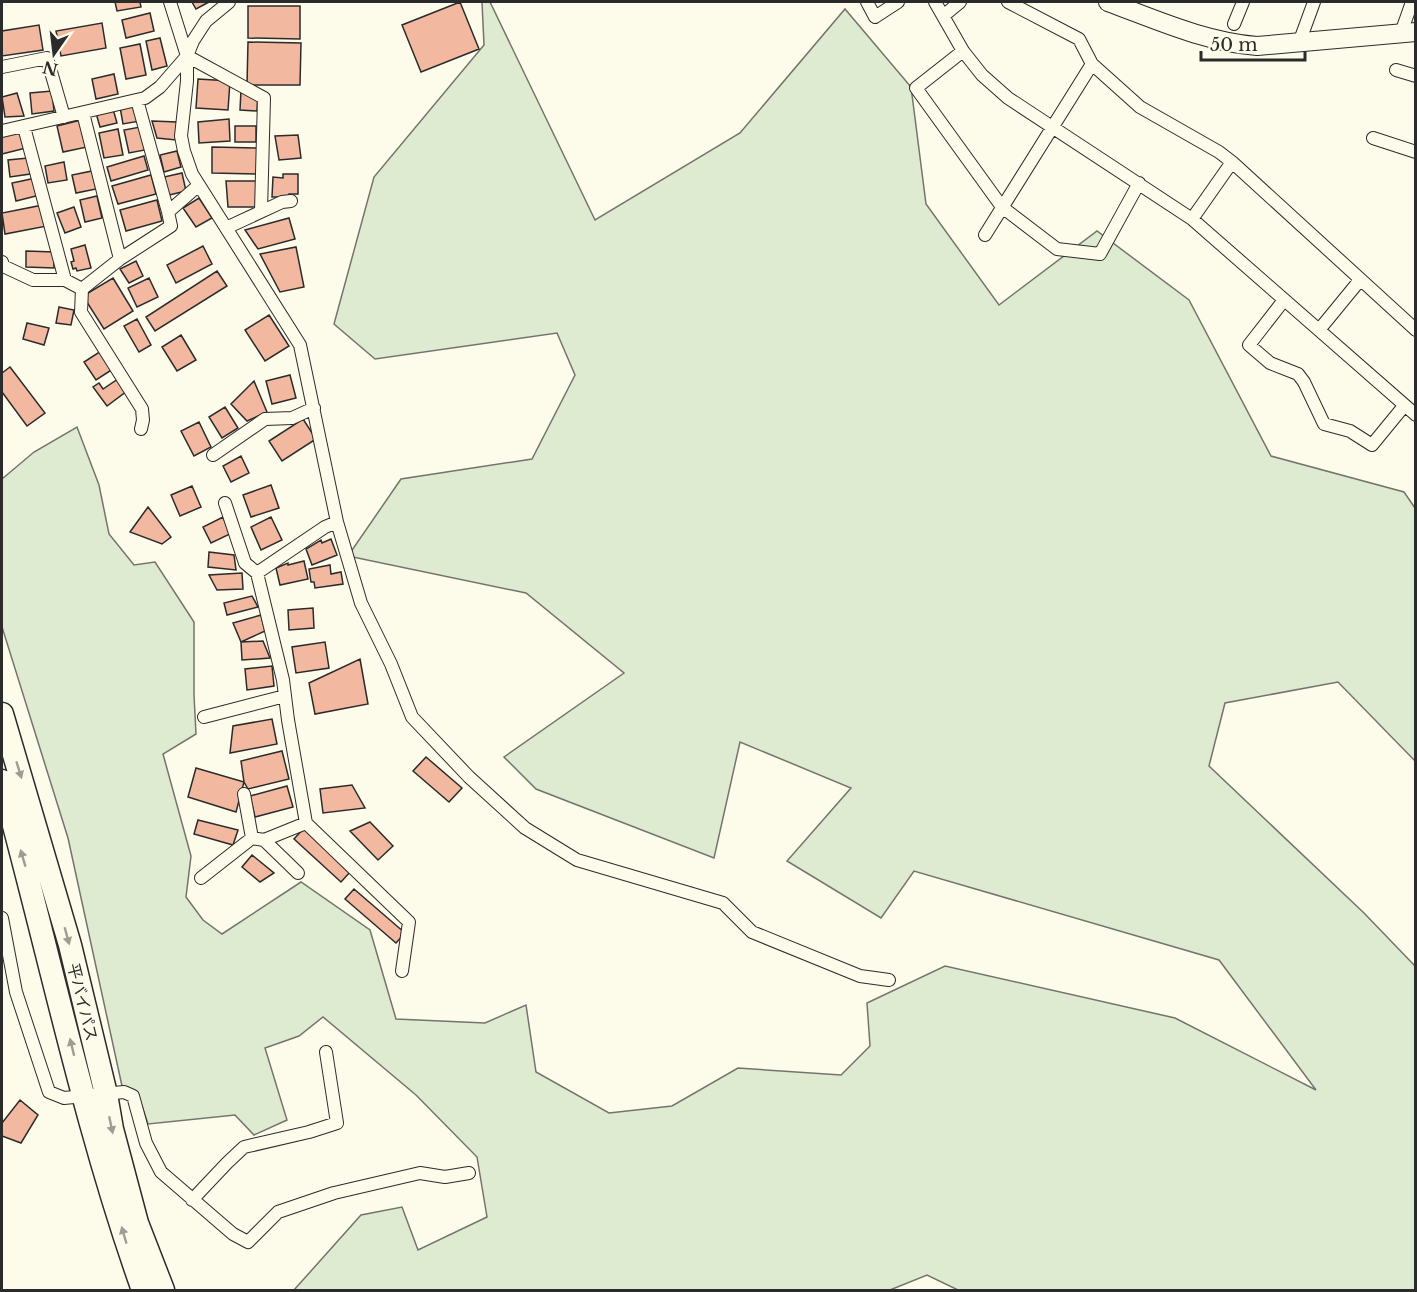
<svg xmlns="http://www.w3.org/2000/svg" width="1417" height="1292" font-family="'Libre Baskerville','Noto Sans JP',serif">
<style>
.green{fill:#deebd1;stroke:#74746e;stroke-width:1.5}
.building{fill:#f2b8a0;stroke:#2b2b2b;stroke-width:1.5}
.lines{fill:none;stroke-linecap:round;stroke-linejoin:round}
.street-casing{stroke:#2b2b2b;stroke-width:14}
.secondary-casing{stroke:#2b2b2b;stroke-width:20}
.highway-casing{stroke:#2b2b2b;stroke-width:25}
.street{stroke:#fdfbea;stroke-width:12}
.secondary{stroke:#fdfbea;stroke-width:18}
.highway{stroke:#fdfbea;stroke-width:22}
.oneway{fill:#9e9d94}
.labels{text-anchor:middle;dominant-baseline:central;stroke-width:4.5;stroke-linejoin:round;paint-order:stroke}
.street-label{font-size:16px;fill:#2b2b2b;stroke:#fdfbea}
</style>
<rect width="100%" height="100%" fill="#fdfbea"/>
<path class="green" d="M482 2H490L595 220 740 133 845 9 911 87 926 204 999 305 1097 231 1189 300 1271 456 1404 492 1415 508V761L1338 682 1225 703 1209 766 1364 913 1415 966V1290H958L927 1275 890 1290H294L361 1215 402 1207 418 1250 487 1217 477 1157 416 1095 323 1017 299 1036 265 1048 287 1120 254 1135 235 1115 148 1124 138 1094 122 1086 68 838 2 627V479L34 452 77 427 99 485 109 534 134 565 155 562 194 622V695L196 734 163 754 191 856 186 897 203 920 222 934 301 882 370 930 396 1019 485 1023 526 1005 536 1072 609 1113 672 1106 738 1068 841 1075 870 1046 867 1003 945 966 1175 1018 1316 1090 1219 960 914 871 881 918 787 861 851 788 740 742 714 858 536 789 504 757 624 673 526 593 348 556 401 479 532 459 575 375 557 333 375 359 334 324 374 177 484 45Z"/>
<path class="building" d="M115 2H140L141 7 117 11Z
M192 2H209L196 9Z
M460 2 479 49 421 72 402 25Z
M248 6H300V39L248 38Z
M150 13 154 31 126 38 122 20Z
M102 23 106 48 61 56 56 31Z
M39 25 43 50 2 56V31Z
M160 38 167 66 152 70 146 41Z
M248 42 301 43 300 85H247Z
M140 44 146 75 126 79 120 48Z
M114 74 118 94 96 99 92 79Z
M198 79 230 81 228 110 196 108Z
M241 90 258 91 257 111 240 110Z
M52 91 54 111 32 114 30 93Z
M17 93 24 116 5 117 2 97Z
M137 104 140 121 123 124 120 107Z
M113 109 117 123 100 127 96 113Z
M229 119 230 141 199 143 198 122Z
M81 120 87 147 63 152 57 126Z
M152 121 177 122 176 140 157 138Z
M235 126H256V142H235Z
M140 127 145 150 129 153 124 130Z
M118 129 123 155 104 158 99 133Z
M21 130 26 148 2 154V135Z
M298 135 301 158 279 160 275 136Z
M212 147 259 148V174L212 173Z
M177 151 181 167 164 172 160 155Z
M144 156 148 170 111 181 107 167Z
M28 158 30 174 10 177 8 160Z
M64 162 67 180 48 183 45 166Z
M92 171 96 189 76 193 72 175Z
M182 173 186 191 169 195 164 177Z
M283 174H298V194H289V197H272L273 177 283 178Z
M151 175 156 194 118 204 112 186Z
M36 178 40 195 16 201 12 183Z
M226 181H256L257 207H228Z
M97 196 102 218 85 222 80 200Z
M199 198 212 218 196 227 183 208Z
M157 200 162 221 126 231 120 210Z
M43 205 47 226 5 234 2 213Z
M74 207 81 227 65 233 57 213Z
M289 218 295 239 258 249 245 230Z
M85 245 91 268 77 271 76 268 73 269 71 262 74 261 71 249Z
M203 246 212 264 176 283 167 265Z
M296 247 304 287 280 292 260 254Z
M26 251 54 252V268L26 267Z
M136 261 143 276 129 283 120 269Z
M217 271 227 286 155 331 146 317Z
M113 278 133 311 104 329 83 296Z
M149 278 158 297 137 307 128 288Z
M59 307 74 310 71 325 56 323Z
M269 315 289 346 265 361 245 330Z
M137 319 151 345 139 352 124 326Z
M27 323 49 328 44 345 23 339Z
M181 335 196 360 177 371 162 347Z
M101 351 113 369 96 380 84 362Z
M10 367 45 413 27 426 2 392V373Z
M290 375 296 398 272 404 266 381Z
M118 379 127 391 107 406 93 387 99 383 103 389Z
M254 381 267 412 247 421 231 404Z
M225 407 238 428 222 438 209 417Z
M303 419 316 439 282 461 269 441Z
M199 422 211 447 194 456 181 431Z
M241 456 249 473 231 482 223 466Z
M271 485 279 508 251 517 243 495Z
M192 486 201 507 180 516 171 495Z
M148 507 171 537 162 544 130 532Z
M223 517 230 534 211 543 203 527Z
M271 517 282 540 261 550 251 527Z
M331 539 337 555 312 565 306 549 321 540 322 543Z
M209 552 234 555 236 570 208 567Z
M304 561 308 579 280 585 276 568 288 563V565Z
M330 565 331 574 341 572 343 584 315 588 314 582H311L309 569Z
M242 573 243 589 217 590 209 575Z
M252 596 258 607 227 615 224 603Z
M313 608 314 628 289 630 288 610Z
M261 615 265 631 241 642 233 623Z
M263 641 270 658 242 660 241 642Z
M325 642 329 668 296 673 292 647Z
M360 659 368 704 315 714 309 683Z
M272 666 274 686 247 690 245 669Z
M272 719 277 744 230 753 233 726Z
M282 751 289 779 248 789 244 782 241 761Z
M426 757 462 788 449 802 413 771Z
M196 768 244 782 236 812 188 797Z
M352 785 365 808 323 813 320 789Z
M287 786 293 807 255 817 250 796Z
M198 820 238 830 233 845 194 834Z
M370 822 393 846 378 860 350 831Z
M304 828 351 871 341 882 294 839Z
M252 855 274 873 260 882 242 867Z
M354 889 405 933 396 943 345 899Z
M20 1100 38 1115 21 1143 2 1136V1123Z"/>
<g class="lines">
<g class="street-casing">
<path id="street" d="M170 2 187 56 264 98 261 211
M229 2 206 21 193 41 187 56V81L181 136 184 151 192 174 300 345 337 522 361 603 391 664 412 717 469 777 525 828 577 860 723 903 752 932 860 976 889 980
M867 2 875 17 898 2
M935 2 963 51 982 75 1008 98 1192 219 1416 415
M943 16 960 2
M1234 24 1243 2
M1401 33 1412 2
M1299 43 1314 2
M963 51 916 88 1002 207 1057 249 1100 254 1139 183
M1092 64 1140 107 1219 152 1232 162 1416 330
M2 67 47 58 64 117
M1396 70 1416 76
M137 100 168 212 199 185
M83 113 120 259
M24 127 65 280 82 289 81 312 142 409 143 420 141 429
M2 131 145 98 160 87 187 56
M1373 138 1416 152
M1192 219 1232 162
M226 228 282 202 291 201
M985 235 1092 64 1079 39 1008 2
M2 262 3 266 33 280H65
M82 289 120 259 171 226 168 212
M1284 300 1249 345 1270 363 1298 374 1304 382 1324 424 1350 431 1372 445 1404 406
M1319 330 1360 280
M213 455 265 419 292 418 314 408
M225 503 245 563 257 573
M337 522 325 527 257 573 283 680 288 720 306 823 409 922 402 971
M204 717 285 696
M244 794 252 838
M264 840 298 873
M201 878 252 838 264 840 306 823
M2 918 16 992 49 1092 64 1098 124 1092 133 1096 146 1143 161 1172 233 1234 248 1242 278 1212 334 1193 420 1173 445 1177 469 1173
M192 1200 227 1163 244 1147 309 1132 337 1123 326 1052"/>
</g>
<g class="secondary-casing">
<path id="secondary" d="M1108 2C1157 20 1205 42 1257 46L1416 32"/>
</g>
<g class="highway-casing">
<path id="highway" d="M2 714 70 945 106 1094 112 1129 137 1223 163 1290
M2 781C49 951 84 1125 143 1290"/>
</g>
<use href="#street" class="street"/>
<use href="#secondary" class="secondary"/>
<use href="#highway" class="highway"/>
</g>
<defs><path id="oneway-solid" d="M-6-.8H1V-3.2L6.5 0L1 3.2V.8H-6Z" transform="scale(1.5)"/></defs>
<g class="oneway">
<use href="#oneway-solid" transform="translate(19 770) rotate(73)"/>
<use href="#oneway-solid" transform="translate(23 858) rotate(-106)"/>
<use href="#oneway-solid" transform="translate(67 936) rotate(75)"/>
<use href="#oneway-solid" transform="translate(72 1047) rotate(-104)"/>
<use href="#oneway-solid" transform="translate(111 1125) rotate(78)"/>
<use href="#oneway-solid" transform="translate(124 1235) rotate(-106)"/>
</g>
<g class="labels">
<g class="street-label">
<text transform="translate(83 1002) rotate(76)">平バイパス</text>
</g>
</g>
<rect width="1417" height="1292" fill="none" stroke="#2b2b2b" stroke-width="6"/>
<g transform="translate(54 54) rotate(194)" stroke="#fdfbea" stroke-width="4.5" paint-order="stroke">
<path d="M0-4.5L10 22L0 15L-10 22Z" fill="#2b2b2b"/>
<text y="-9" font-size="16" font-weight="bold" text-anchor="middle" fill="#2b2b2b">N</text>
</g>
<path d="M1201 51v9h104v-9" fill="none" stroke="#2b2b2b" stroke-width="3"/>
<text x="1210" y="51" font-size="18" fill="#2b2b2b" stroke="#fdfbea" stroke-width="4.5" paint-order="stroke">50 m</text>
</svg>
